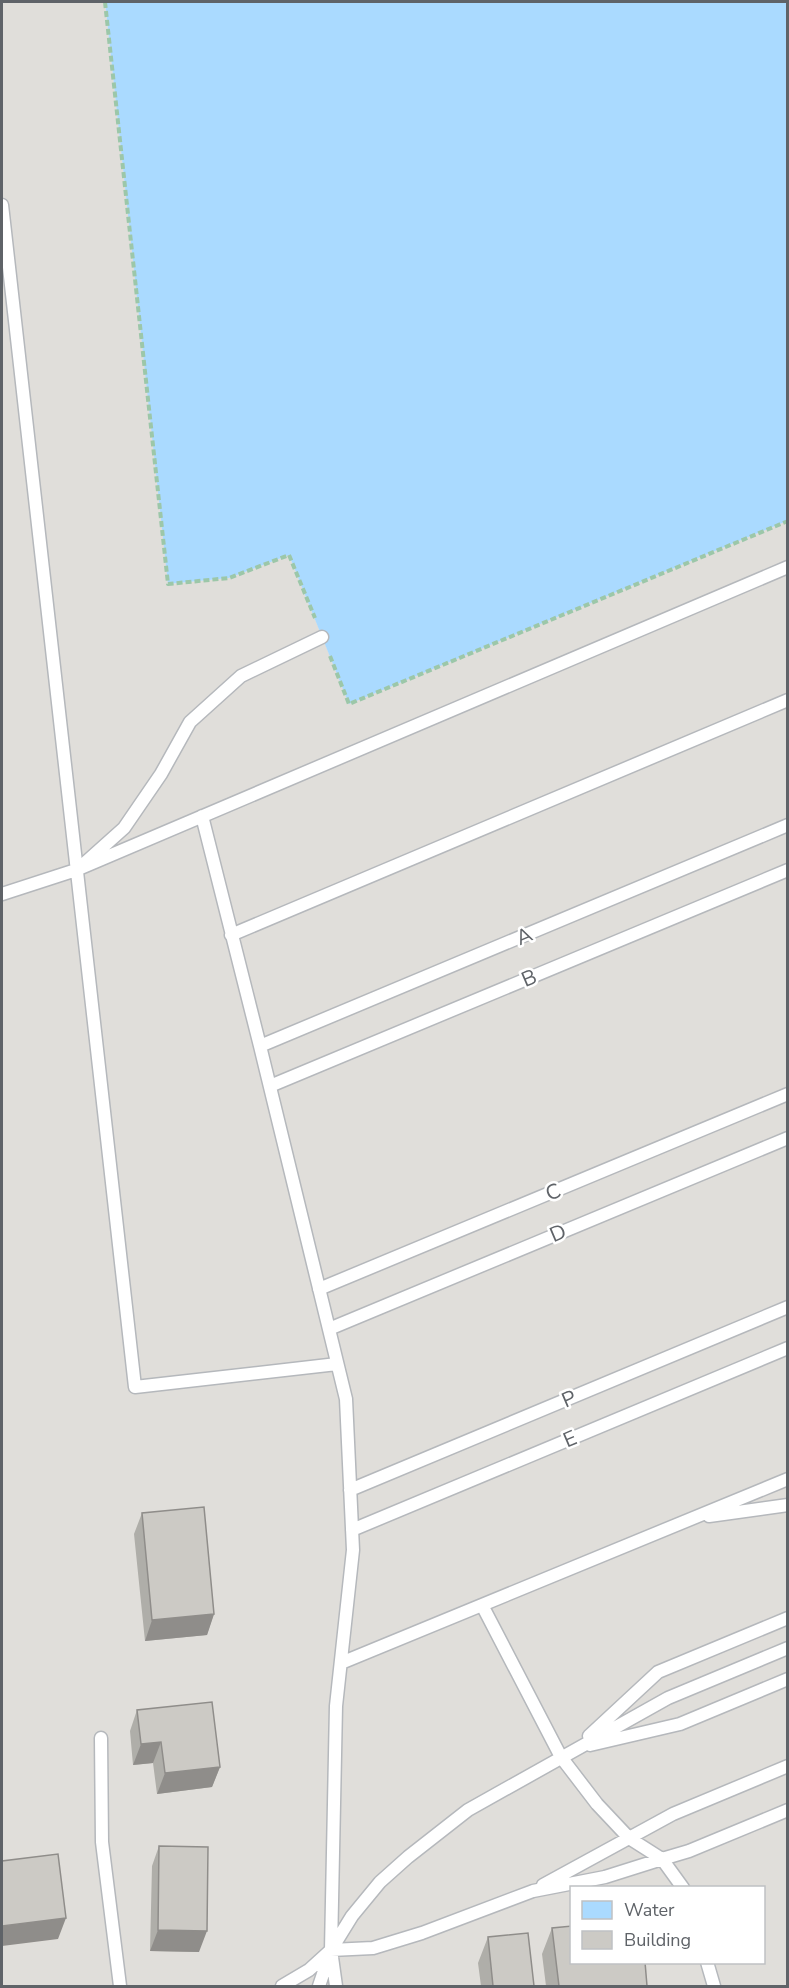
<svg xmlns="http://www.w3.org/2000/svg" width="789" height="1988" font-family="'Nunito Sans',sans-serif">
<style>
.industrial{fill:#e0deda;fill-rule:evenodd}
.water{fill:#aadaff}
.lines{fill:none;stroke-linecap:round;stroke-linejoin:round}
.service-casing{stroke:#b5b8bc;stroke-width:15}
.path{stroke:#9cc7a9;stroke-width:4;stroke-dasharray:6 3;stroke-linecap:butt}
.service{stroke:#fff;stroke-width:12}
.wall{fill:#afaea9}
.shaded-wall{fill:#8f8d8a}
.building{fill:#cccac5;stroke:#8f8d8a;stroke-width:1.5}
.labels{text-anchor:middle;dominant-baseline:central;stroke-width:5;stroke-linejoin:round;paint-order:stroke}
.street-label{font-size:21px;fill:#5f6368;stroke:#fff}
</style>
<rect width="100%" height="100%" fill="#f1efe8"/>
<path class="industrial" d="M2 2H105L169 584 229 578 289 555 349 703 787 521V1986H2ZM572 1888H764V1962H572Z"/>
<path class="water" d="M105 2H787V521L349 704 289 555 229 578 168 584Z"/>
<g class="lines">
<g class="service-casing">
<path id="service" d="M2 205 135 1387 337 1364
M202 816 260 1046 346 1399 353 1550 336 1706 331 1950 336 1986
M86 862 124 828 161 774 190 722 241 676 322 637
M2 894 76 870 788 567
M231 935 788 700
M260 1046 788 825
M270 1086 788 870
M319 1289 788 1094
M329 1329 788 1138
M350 1490 788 1307
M709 1516 788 1505
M352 1530 788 1348
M482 1605 561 1757 597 1804 629 1838 662 1859 683 1888
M341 1663 788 1479
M589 1736 658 1672 788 1618
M101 1738 102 1842 120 1986
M590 1745 680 1724 788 1679
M543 1885 673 1814 788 1766
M707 1962 714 1986
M282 1986 309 1970 331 1950 373 1948 422 1933 533 1891 605 1877 662 1859 689 1851 788 1810
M319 1986 331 1950 352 1916 380 1882 408 1857 468 1810 668 1698 788 1648"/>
</g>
<path class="path" d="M105 2 168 584 229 578 289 555 315 618
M330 656 349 704 788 521"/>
<use href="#service" class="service"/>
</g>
<path class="wall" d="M142 1513 214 1614 207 1635 145 1641 134 1534Z
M137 1710 220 1767 212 1787 157 1794 153 1763 133 1765 130 1731Z
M159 1846 199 1952 150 1951 152 1866Z
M552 1928 647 1986H546L542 1954Z
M488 1937 534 1986H481L478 1963Z"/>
<path class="shaded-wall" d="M214 1614 207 1635 145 1641 152 1620Z
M161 1742 153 1763 133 1765 141 1744Z
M220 1767 212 1787 157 1794 165 1773Z
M66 1918 58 1939 2 1946V1926Z
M158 1930 207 1931 199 1952 150 1951Z"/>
<path class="building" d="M204 1507 214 1614 152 1620 142 1513Z
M212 1702 220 1767 165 1773 161 1742 141 1744 137 1710Z
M159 1846 208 1847 207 1931 158 1930Z
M58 1854 66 1918 2 1926V1861Z
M572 1926V1962H645L647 1986H559L552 1928Z
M528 1933 534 1986H493L488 1937Z"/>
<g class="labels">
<g class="street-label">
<text transform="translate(524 936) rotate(-23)">A</text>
<text transform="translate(529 978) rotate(-23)">B</text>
<text transform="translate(553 1192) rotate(-23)">C</text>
<text transform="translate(558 1233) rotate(-23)">D</text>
<text transform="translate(569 1399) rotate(-23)">P</text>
<text transform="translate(570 1439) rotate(-23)">E</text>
</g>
</g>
<rect width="789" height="1988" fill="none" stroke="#5f6368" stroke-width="6"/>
<rect x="570" y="1886" width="195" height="78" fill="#ffffff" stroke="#bfc1c3" stroke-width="1.5"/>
<rect x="582" y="1901" width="30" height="18" fill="#aadaff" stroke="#bfc1c3" stroke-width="1.5"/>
<text x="624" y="1916" font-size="18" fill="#5f6368">Water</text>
<rect x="582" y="1931" width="30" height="18" fill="#cccac5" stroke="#bfc1c3" stroke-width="1.5"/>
<text x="624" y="1946" font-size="18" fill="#5f6368">Building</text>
</svg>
